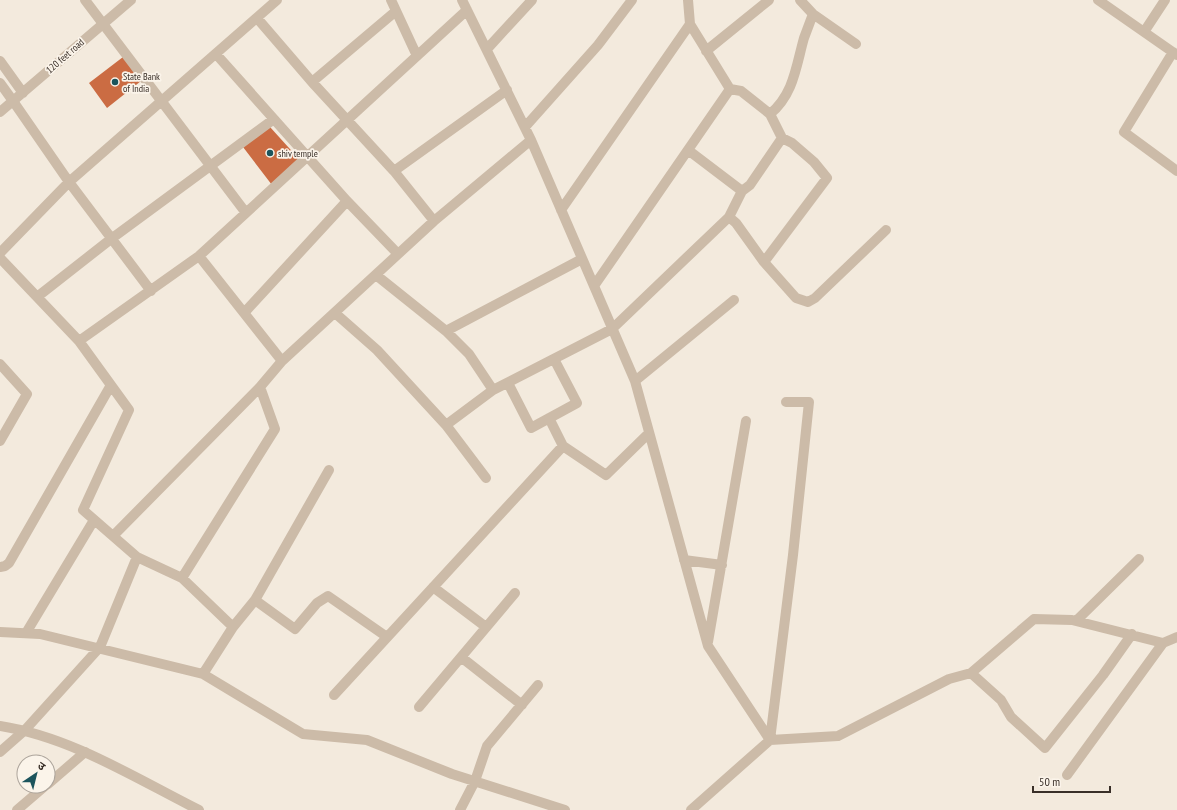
<svg xmlns="http://www.w3.org/2000/svg" width="1177" height="810" font-family="'PT Sans Narrow','Noto Sans Devanagari',sans-serif">
<style>
.building{fill:#cb6c43}
.lines{fill:none;stroke-linecap:round;stroke-linejoin:round}
.minor{stroke:#ccbba8;stroke-width:10}
.tertiary{stroke:#ccbba8;stroke-width:10}
.poi-dot{fill:#1c545c;stroke:#fbf4ea;stroke-width:1.5}
.labels{text-anchor:middle;dominant-baseline:central;stroke-width:3.5;stroke-linejoin:round;paint-order:stroke}
.street-label{font-size:10px;fill:#392f28;stroke:#fbf4ea}
.poi-label{font-size:10px;fill:#392f28;stroke:#fbf4ea;text-anchor:start}
</style>
<rect width="100%" height="100%" fill="#f3eadd"/>
<path class="building" d="M123 57 141 81 107 108 89 83Z
M270 127 299 159 272 185 243 147Z"/>
<g class="lines">
<path class="minor" d="M85 0 246 213
M391 0 417 56
M462 0 531 140 635 381 708 646 770 740 691 810
M800 0 813 14 856 44
M1098 0 1144 32 1165 0
M257 18 312 82 394 171 434 221
M1144 32 1177 55
M487 49 532 0
M706 51 769 0
M1173 52 1124 132 1177 171
M216 54 347 201 398 254
M312 82 396 11
M730 89 741 91 770 114 782 138 792 143 814 162 827 178 764 262
M13 101 69 182 151 291
M770 114C794 94 796 66 804 38 807 30 810 22 813 14
M525 127 598 45 632 0
M688 150 742 191
M394 171 507 90
M561 210 690 24 688 0
M729 217 736 223 764 262 796 298 808 302 815 298 886 230
M0 253 69 182 277 0
M199 256 282 361 434 221 531 140
M0 258 79 341 199 256 467 10
M376 275 446 331 582 259
M594 286 730 89 690 24
M37 297 111 239 274 119
M244 313 347 201
M335 313 377 350 446 425
M446 331 469 354 493 390 612 329 729 217 742 191 750 185 782 138
M79 341 129 410 83 510 137 557 182 578 233 627 203 674
M0 364 27 394 0 441
M635 381 734 300
M508 383 531 428 577 403 554 359
M786 402H809L793 555 770 740 838 736 949 679 971 673 1034 619 1072 620 1163 643 1177 637
M549 418 563 446
M486 478 446 425 493 390
M113 536 260 387
M684 560 722 565
M0 567 5 566 9 563 111 385
M182 578 275 429 260 387 282 361
M433 587 486 627
M255 600 295 629 317 603 328 596 387 637
M1076 621 1139 559
M233 627 255 600 329 470
M0 632 40 634 203 674 303 734 367 740 452 774 565 810
M26 633 94 520
M708 642 746 421
M461 657 522 705
M971 673 1001 700 1011 717 1045 748 1103 675 1132 634
M334 695 563 446 606 475 649 433
M419 707 515 593
M0 752 25 730 100 647 137 557
M1067 775 1163 643
M48 784 85 752
M17 810 45 786
M460 810 475 781 487 746 538 685"/>
<path class="tertiary" d="M0 61 23 93
M0 83 13 101
M0 112 131 0
M0 726C71 737 135 778 199 810"/>
</g>
<g class="poi-dot">
<circle cx="115" cy="82" r="4"/>
<circle cx="270" cy="153" r="4"/>
</g>
<g class="labels">
<g class="street-label">
<text transform="translate(65 56) rotate(-41)">120 feet road</text>
</g>
<g class="poi-label">
<text x="123" y="76">State Bank<tspan x="123" dy="12">of India</tspan></text>
<text x="278" y="153">shiv temple</text>
</g>
</g>
<g transform="translate(36 774) rotate(35)"><circle r="19" fill="#fbf4ea" stroke="#ada59c"/>
<path d="M0-3L7 15L0 10L-7 15Z" fill="#1c545c"/>
<text y="-6" font-size="11" font-weight="bold" text-anchor="middle" fill="#392f28">उ</text>
</g>
<path d="M1033 786v6h77v-6" fill="none" stroke="#392f28" stroke-width="2"/>
<text x="1039" y="786" font-size="12" fill="#392f28" stroke="#fbf4ea" stroke-width="3" paint-order="stroke">50 m</text>
</svg>
